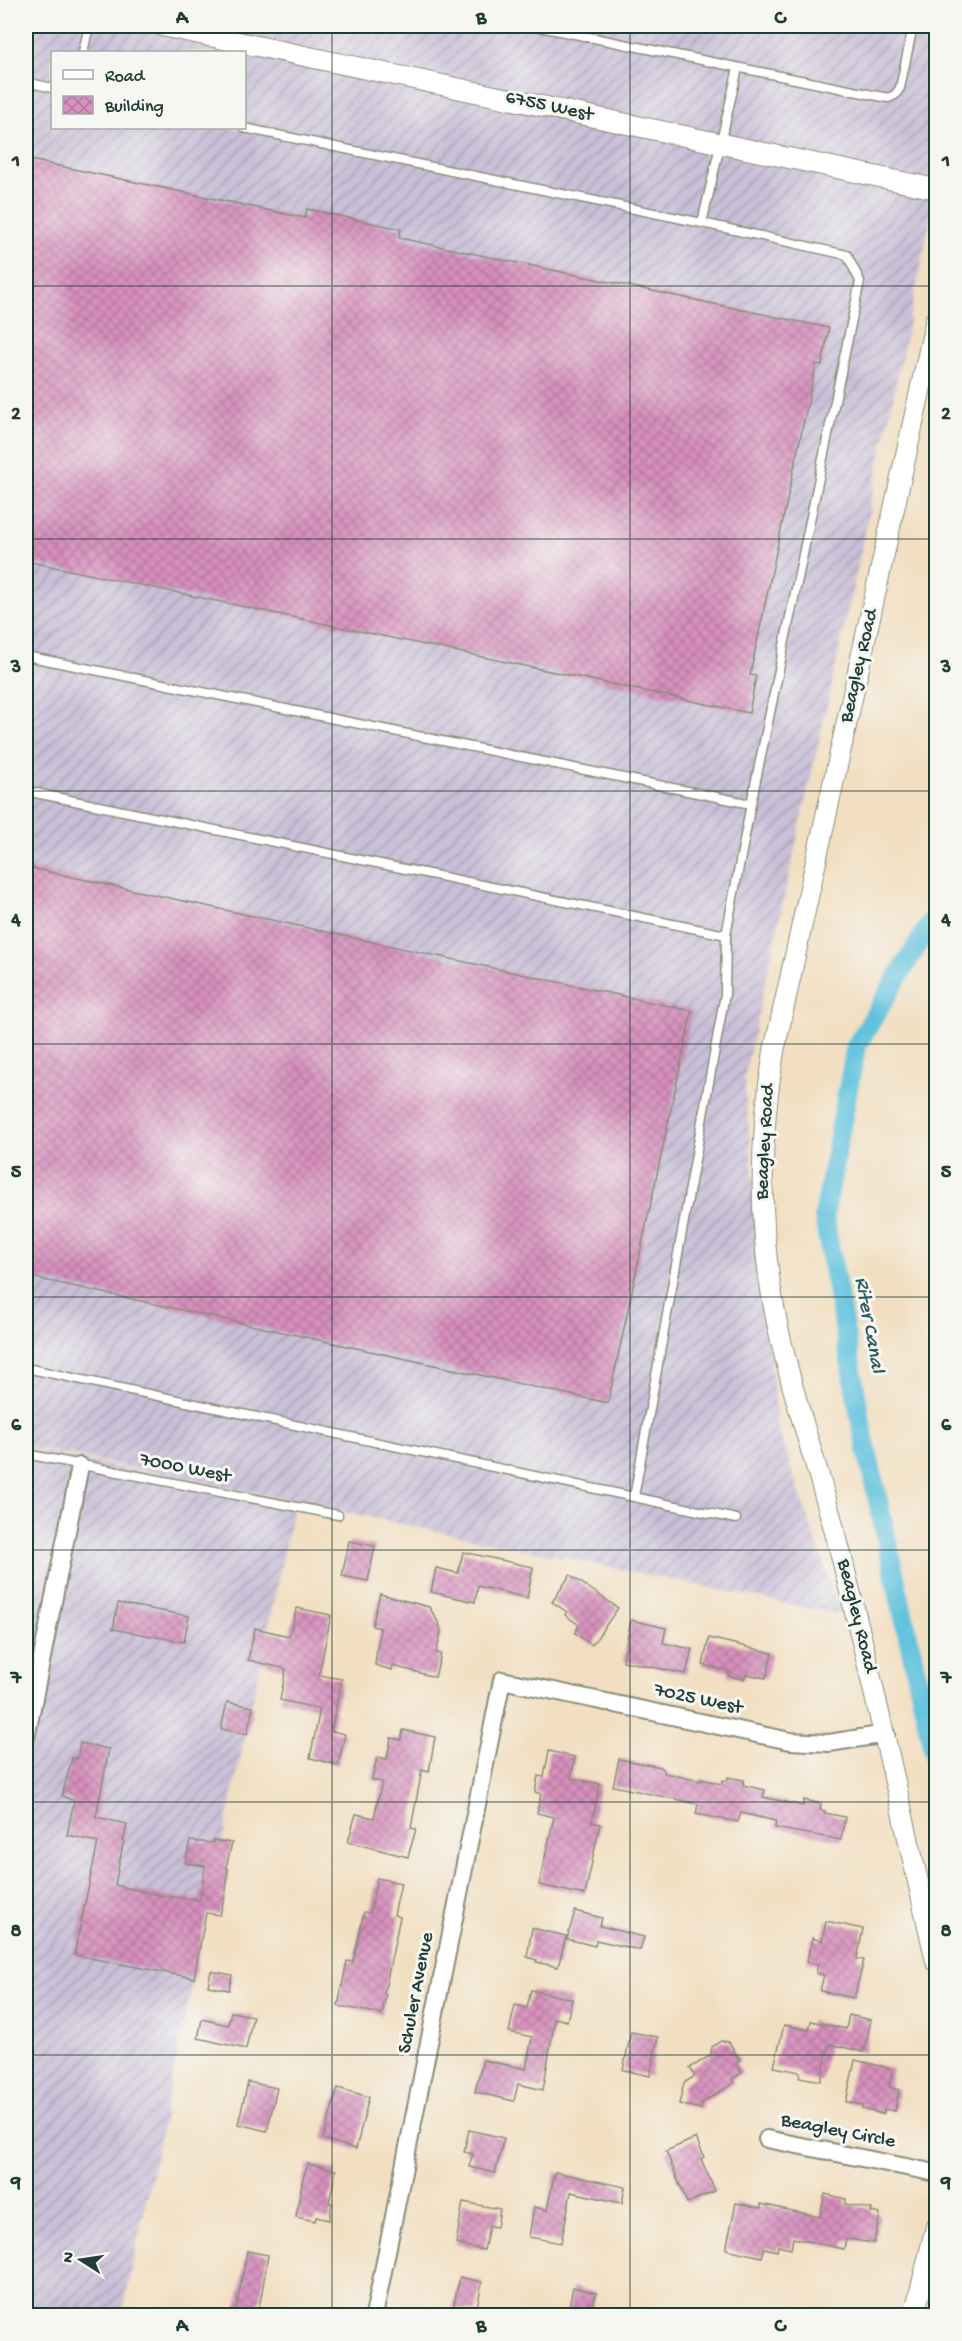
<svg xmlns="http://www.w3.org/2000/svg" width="962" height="2341" font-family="'Gochi Hand',sans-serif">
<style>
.industrial{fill:url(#industrial-furrows);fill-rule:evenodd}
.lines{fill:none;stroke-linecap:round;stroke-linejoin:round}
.canal{stroke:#60c3de;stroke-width:20}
.building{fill:url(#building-cross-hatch)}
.service-casing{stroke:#888e7a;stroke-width:11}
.minor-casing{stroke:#888e7a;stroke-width:20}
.tertiary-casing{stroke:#888e7a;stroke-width:22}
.service{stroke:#fff;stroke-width:8}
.minor{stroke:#fff;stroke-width:16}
.tertiary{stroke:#fff;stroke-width:20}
.grid{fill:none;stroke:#1f3d34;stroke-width:1.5;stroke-opacity:0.55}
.labels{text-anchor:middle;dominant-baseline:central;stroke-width:6;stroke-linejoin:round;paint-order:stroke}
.street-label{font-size:20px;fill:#1f3d34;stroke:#f6f6f2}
.water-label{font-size:21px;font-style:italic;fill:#2f5e5e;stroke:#f6f6f2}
.neatline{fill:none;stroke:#1f3d34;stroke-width:2}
.grid-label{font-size:20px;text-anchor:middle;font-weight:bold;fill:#1f3d34}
</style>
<defs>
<pattern id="industrial-furrows" width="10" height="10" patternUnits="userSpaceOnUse" patternTransform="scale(1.5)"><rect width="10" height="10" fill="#c9bfd7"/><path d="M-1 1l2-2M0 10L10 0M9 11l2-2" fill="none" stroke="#a39caf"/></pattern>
<pattern id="building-cross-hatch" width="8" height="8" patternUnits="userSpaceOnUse" patternTransform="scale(1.5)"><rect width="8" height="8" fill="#d890be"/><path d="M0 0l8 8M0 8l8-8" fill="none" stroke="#af779b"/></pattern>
</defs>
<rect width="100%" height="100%" fill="#f6f6f2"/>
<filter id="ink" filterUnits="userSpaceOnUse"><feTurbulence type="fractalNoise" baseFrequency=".0167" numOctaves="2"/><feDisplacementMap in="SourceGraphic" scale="12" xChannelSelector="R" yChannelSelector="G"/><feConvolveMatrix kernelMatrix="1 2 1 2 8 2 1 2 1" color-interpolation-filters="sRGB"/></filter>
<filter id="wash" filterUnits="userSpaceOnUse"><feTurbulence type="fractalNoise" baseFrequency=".008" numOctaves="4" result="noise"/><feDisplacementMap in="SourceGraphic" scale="24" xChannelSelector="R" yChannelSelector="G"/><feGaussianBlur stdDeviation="1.35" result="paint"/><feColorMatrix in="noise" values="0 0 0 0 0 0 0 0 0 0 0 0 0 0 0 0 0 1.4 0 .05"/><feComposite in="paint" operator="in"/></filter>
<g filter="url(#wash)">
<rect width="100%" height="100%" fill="#f2dfc1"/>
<path class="industrial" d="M26 26H936V193L858 565 744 1078 777 1426 841 1615 26 1446ZM52 52H244V128H52Z
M26 1448 294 1505 122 2315 26 2316Z"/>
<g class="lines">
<path class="canal" d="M936 914 856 1046 824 1217 863 1433 936 1762"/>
</g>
<g id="blocks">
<path class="building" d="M26 159 305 218 307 209 401 229 399 238 829 328 822 365 816 364 750 675 756 676 749 713 26 561Z
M26 867 692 1011 608 1403 26 1276Z
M349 1541 375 1546 368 1581 342 1576Z
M463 1552 533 1567 527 1598 478 1586 475 1602 431 1592 436 1568 458 1573Z
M570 1575 618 1608 592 1645 575 1633 579 1625 565 1615 567 1612 552 1602Z
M380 1594 429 1607 439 1623 441 1632 436 1653 441 1654 435 1677 393 1666 392 1670 375 1665 380 1628 372 1626Z
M118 1603 189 1616 184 1642 113 1629Z
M297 1608 331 1615 319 1675 342 1679 331 1731 345 1734 338 1765 310 1758 320 1709 280 1700 286 1669 248 1660 255 1628 289 1636Z
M631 1620 666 1628 663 1643 692 1649 686 1674 623 1661Z
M709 1638 772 1653 766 1678 746 1674 744 1679 728 1676 729 1671 703 1665Z
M227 1702 253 1707 247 1734 221 1729Z
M403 1730 435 1737 429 1772 422 1770 411 1828 416 1829 408 1857 348 1842 356 1814 374 1818 382 1782 372 1780 377 1757 387 1759 391 1738 401 1740Z
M80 1743 109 1749 96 1817 127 1824 115 1885 163 1896 200 1900 205 1866 185 1863 190 1841 213 1843V1840L232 1843 226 1867 228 1868 226 1891 220 1915 206 1913 194 1978 74 1955 98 1842 67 1835 74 1801 62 1796 72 1758 77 1759Z
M549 1751 575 1757 571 1778 600 1784 592 1822 600 1824 585 1895 539 1885 554 1817 537 1813 541 1794 535 1792 538 1776 544 1777Z
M619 1759 661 1767 664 1770V1773L700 1781 701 1779 722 1784V1780L727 1781 728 1777 744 1780 743 1785 765 1790 763 1797 803 1806 804 1800 821 1804 820 1810 825 1811 824 1813 845 1817 841 1840 775 1828 776 1821 741 1813 738 1822 696 1814 698 1804 613 1786Z
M377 1878 401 1883 394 1915 400 1917 384 1994 386 1995 382 2014 338 2006 347 1961 353 1962 364 1912 370 1913Z
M575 1911 602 1918 600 1926 644 1937 640 1950 596 1940 595 1946 567 1939Z
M826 1921 863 1929 857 1959 864 1960 854 1998 820 1991 824 1975 816 1973 818 1964 807 1962 812 1938 822 1941Z
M532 1928 566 1936 558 1967 536 1962 537 1960 527 1957Z
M211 1971 232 1975 229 1990 208 1986Z
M531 1990 572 1999 567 2021 555 2018 543 2090 518 2084 514 2101 475 2092 483 2060 526 2069 532 2037 509 2032 515 2005 527 2008Z
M231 2012 253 2016 246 2049 198 2038 202 2019 228 2025Z
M849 2015 871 2020 864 2052 829 2044 821 2081 799 2077 800 2072 774 2067 784 2025 809 2030 811 2021 846 2029Z
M631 2032 658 2037 650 2076 623 2070Z
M721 2041 729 2042 740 2060 736 2063 742 2073 732 2079 734 2083 702 2103 701 2109 679 2104 684 2083 695 2076 690 2068 711 2055 712 2047Z
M855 2060 893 2069 889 2087 899 2090 895 2111 885 2109 883 2114 862 2109 863 2105 846 2102Z
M248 2082 277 2088 267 2131 238 2124Z
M338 2088 369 2097 356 2149 323 2139Z
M469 2130 504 2138 495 2173 469 2167 473 2154 464 2152Z
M696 2138 704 2157 701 2159 715 2191 687 2203 666 2151Z
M308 2164 336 2170 329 2203H332L329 2220 316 2217 315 2221 296 2217 303 2178Z
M555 2172 625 2187 622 2203 571 2192 561 2243 529 2237 534 2207 547 2210Z
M825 2194 846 2199 845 2204 872 2209 871 2212 880 2214 874 2243 846 2239 844 2249 793 2238 791 2249 778 2246 777 2251 764 2248 762 2257 726 2249 736 2203 761 2208V2204L820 2217Z
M463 2202 500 2209 497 2227 489 2226 484 2250 456 2244Z
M247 2251 268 2255 262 2292 257 2316H235Z
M460 2277 482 2282 476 2312 453 2308Z
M573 2287 596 2293 591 2316H567Z"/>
</g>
</g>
<g filter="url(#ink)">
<use href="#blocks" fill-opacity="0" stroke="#888e7a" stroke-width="1.5"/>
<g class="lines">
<g class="service-casing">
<path id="service" d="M535 26 888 98 895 95 900 88 913 26
M83 52 89 26
M738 68 702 223 847 255 860 281 751 804
M26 82 52 88
M244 128 702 223
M26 656 751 804 726 935 26 791
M26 1368 634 1497 725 994 726 935
M26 1454 338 1515
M634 1497 736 1519"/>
</g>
<g class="minor-casing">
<path id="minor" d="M26 1738 80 1466
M767 2139 936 2173
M374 2316 502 1680 790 1741 829 1743 886 1734"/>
</g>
<g class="tertiary-casing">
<path id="tertiary" d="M162 26 936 189
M936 319 774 1051C760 1134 758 1218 773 1302 788 1386 819 1468 840 1551 874 1687 905 1824 936 1961
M914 2316 936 2227"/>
</g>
<use href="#service" class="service"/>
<use href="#minor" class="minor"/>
<use href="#tertiary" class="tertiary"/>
</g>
</g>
<path class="grid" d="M332 26V2316M630 26V2316M26 286H936M26 539H936M26 791H936M26 1044H936M26 1297H936M26 1550H936M26 1802H936M26 2055H936"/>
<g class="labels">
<g class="street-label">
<text transform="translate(549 107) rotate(12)">6755 West</text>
<text transform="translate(860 666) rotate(-77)">Beagley Road</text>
<text transform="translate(766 1142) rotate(-87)">Beagley Road</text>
<text transform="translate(185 1469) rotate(11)">7000 West</text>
<text transform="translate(856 1616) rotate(76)">Beagley Road</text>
<text transform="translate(698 1700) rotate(12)">7025 West</text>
<text transform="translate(417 1993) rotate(-79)">Schuler Avenue</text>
<text transform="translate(838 2132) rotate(11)">Beagley Circle</text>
</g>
<g class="water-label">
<text transform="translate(868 1325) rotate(80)">Riter Canal</text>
</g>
</g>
<rect width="962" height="2341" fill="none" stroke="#f6f6f2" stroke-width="66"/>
<rect x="51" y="51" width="195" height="78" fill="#f6f6f2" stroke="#a0aca6" stroke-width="1.5"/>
<rect x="63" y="70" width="30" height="9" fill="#ffffff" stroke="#a0aca6" stroke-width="1.5"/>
<text x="105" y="81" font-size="18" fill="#1f3d34">Road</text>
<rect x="63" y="96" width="30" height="18" fill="url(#building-cross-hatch)" stroke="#a0aca6" stroke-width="1.5"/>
<text x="105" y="111" font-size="18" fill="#1f3d34">Building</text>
<g transform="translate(81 2260) rotate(282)" stroke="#f6f6f2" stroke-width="4.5" paint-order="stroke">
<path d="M0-4.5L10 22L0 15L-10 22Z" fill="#1f3d34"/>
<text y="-9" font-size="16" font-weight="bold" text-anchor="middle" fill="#1f3d34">N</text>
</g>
<rect x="33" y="33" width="896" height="2275" class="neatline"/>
<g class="grid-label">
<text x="182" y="23">A</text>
<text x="481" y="23">B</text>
<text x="780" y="23">C</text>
<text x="16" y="166">1</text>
<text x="946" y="166">1</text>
<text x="16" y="419">2</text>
<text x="946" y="419">2</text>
<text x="16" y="672">3</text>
<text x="946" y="672">3</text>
<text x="16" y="925">4</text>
<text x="946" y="925">4</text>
<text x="16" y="1177">5</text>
<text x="946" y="1177">5</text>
<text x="16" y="1430">6</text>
<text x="946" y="1430">6</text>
<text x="16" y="1683">7</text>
<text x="946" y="1683">7</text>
<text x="16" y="1936">8</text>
<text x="946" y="1936">8</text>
<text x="16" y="2188">9</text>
<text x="946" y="2188">9</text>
<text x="182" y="2331">A</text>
<text x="481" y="2331">B</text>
<text x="780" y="2331">C</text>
</g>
</svg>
